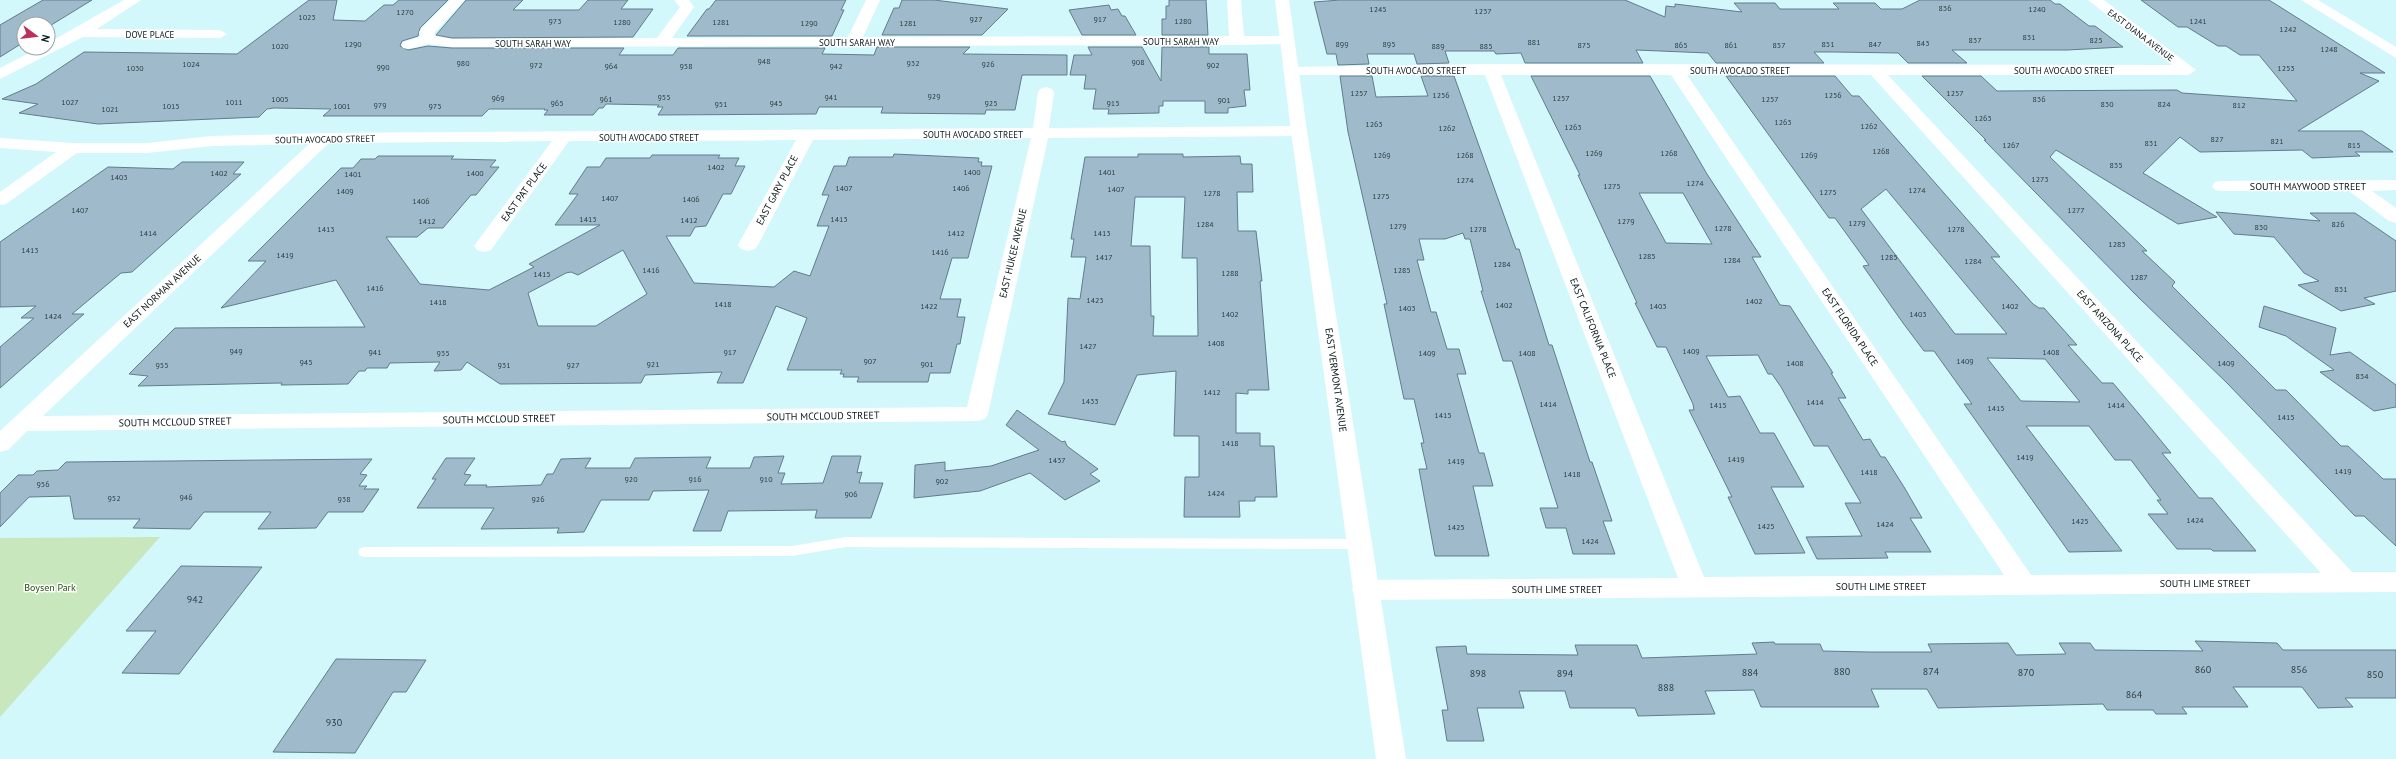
<svg xmlns="http://www.w3.org/2000/svg" width="2396" height="759" font-family="'PT Sans',sans-serif">
<style>
.green{fill:#c8e7bc}
.building{fill:#9ebacb;stroke:#627c8c;fill-rule:evenodd}
.lines{fill:none;stroke-linecap:round;stroke-linejoin:round}
.service{fill:#fff;fill-rule:evenodd}
.minor{fill:#fff;fill-rule:evenodd}
.tertiary{fill:#fff;fill-rule:evenodd}
.labels{text-anchor:middle;dominant-baseline:central;stroke-width:3;stroke-linejoin:round;paint-order:stroke}
.number-label{font-size:8px;fill:#2f4046}
.far-street-label{font-size:9px;fill:#0a181a;stroke:#fff}
.street-label{font-size:10px;fill:#0a181a;stroke:#fff}
.park-label{font-size:10px;fill:#24500a;stroke:#fff}
.near-number-label{font-size:10px;fill:#2f4046}
</style>
<rect width="100%" height="100%" fill="#d2f8fb"/>
<path class="green" d="M160 537 0 717V538Z"/>
<path class="building" d="M43 0H92L48 27V24H24V42L0 57V25Z
M309 0H337L333 20 365 21 384 5H393L399 0H448L420 28 418 36 402 41 400 46 408 50 428 46 452 48H624L619 55H673L678 48H825L822 54 874 55 877 47H970L963 54 1067 55V75H1022L1015 110H986L985 114 881 113 883 107H819L816 114 658 115 663 107H657L659 105 606 104 603 108H599L593 115H544L548 110H544L545 109H489L482 116H323L331 109 274 108 267 109 259 117 98 124 19 113 38 104 2 99 36 84 84 52 237 54Z
M466 0H523L513 10H579L588 0H628L621 9H653L633 37 452 38 436 35Z
M716 0H846L841 10H844L832 36H687L707 9H709Z
M902 0H934L1008 9 982 35H882L894 8H899Z
M1169 0H1206L1208 35H1162V19H1166V6H1169Z
M1340 0H1625L1665 17 1666 6 1675 7V4L1742 12 1734 3H1775L1780 9H1839L1833 3H1875L1881 9H1902L1920 0H2050L2055 4H2060L2089 26H2095L2123 47 2067 50H1952L1967 63H1908L1898 53 1835 52H1814L1824 63H1716L1708 53 1636 50 1643 63H1525L1521 53 1496 54 1494 51H1445L1449 63 1417 64 1414 54H1367L1369 64 1338 65 1336 54H1327L1314 2Z
M2141 0H2269L2385 73H2360L2379 81 2298 131H2362L2393 152H2355L2360 156 2312 158 2302 150 2200 152 2180 137 2143 173 2217 217 2178 224 2056 150 2050 157 2147 251H2142L2175 282 2172 286 2276 390H2286L2341 446H2348L2383 479H2396V546L2364 516H2355L2227 383 2137 296 1984 140H1986L1922 76H1981L1997 91 2177 90 2182 93 2297 101 2259 55H2240L2226 46H2218L2187 27H2178Z
M1109 5 1111 10 1118 9 1122 16H1125L1136 35H1082L1069 10Z
M1088 47H1142L1161 81 1162 47H1209V54H1247L1250 90H1244L1246 106 1228 108V113H1205V101H1163V106H1159V113L1108 114 1109 109H1093L1096 89H1084L1086 75H1070L1074 55H1092Z
M1340 76H1372L1376 97 1428 96 1421 76H1454L1516 249H1519L1549 345H1552L1590 462H1592L1612 521H1603L1615 554H1573L1566 528H1546L1540 508H1558L1512 361H1503L1481 291H1483L1470 239H1465L1463 233 1445 239H1419L1424 260H1417L1431 312H1436L1447 349H1459L1466 374H1457L1479 453H1484L1493 486H1473L1489 556H1435L1419 469H1427L1421 443H1424L1414 399H1404L1384 304H1387L1348 132Z
M1531 76H1650L1707 174 1761 257H1752L1780 305 1790 306 1833 373H1831L1846 398H1838L1863 440 1870 439 1881 457H1885L1904 487 1922 518H1910L1931 552H1885L1888 558 1817 559 1806 537 1862 536 1845 503H1861L1828 446H1814L1781 387 1772 374H1768L1758 355 1706 356 1728 397 1740 396 1760 433H1774L1804 487H1771L1805 553 1755 554 1728 497H1732L1689 410H1694L1693 404 1666 347H1657L1635 303H1637L1578 175H1580ZM1639 193H1683L1712 244 1666 243Z
M1726 76H1835L1852 96H1859L2000 257H1991L2033 304 2039 308H2044L2077 345H2068L2102 383H2113L2144 420 2171 453H2162L2199 498H2212L2256 551H2213L2211 549H2177L2148 514H2168L2157 500H2161L2131 460H2115L2089 426H2026L2122 551 2069 552 1964 404H1972L1934 351H1924L1903 323 1863 266 1869 265 1835 218H1829ZM1886 189 2007 334H1955L1861 209ZM1987 358 2045 359 2080 402 2021 401Z
M894 154 979 158 978 162H982L981 166H992L968 258H952L940 299H961L957 317H965L960 344H957L950 373H930L928 382H857L859 377H843L844 374H840L842 370H787L807 318 776 306 743 383H717L722 372 645 375 641 383 500 384 467 362 461 370 434 371 440 362 390 363 387 368H367L365 371H359L348 384 281 385 282 383 138 386 148 376 129 374 175 328 365 327 336 280 221 308 266 261H248L341 168H353L361 159H375L378 156H454L451 159 496 160 490 167H499L476 195H471L443 228H428L417 237H386L420 284 489 290 534 267 529 264 600 225H555L578 194H569L587 167H600L606 158H650L652 155H720L718 158H739L735 166H745L731 194H723L706 226 695 227 690 236H666L694 283 774 287 794 271 810 276 829 226H817L829 195H822L834 166H846L849 157H893ZM623 250 647 294 596 326H538L528 293 566 273 571 272 578 275Z
M1138 154H1183V157L1240 156 1241 164H1252L1253 192H1237L1238 231H1256L1262 281H1260L1269 390H1248V394L1236 393V433H1260V446H1274L1277 497H1255V501H1239L1240 517H1184L1185 477H1199V436H1174L1176 371 1137 375 1115 425 1048 414 1064 382 1068 298 1080 299 1086 257H1071L1074 239H1071L1085 157H1138ZM1135 197H1185L1182 258H1197L1198 336H1153L1154 316H1151L1150 246H1131Z
M182 162H244L233 174H241L132 272 121 273 72 314H84L0 388V347L34 318H21L36 306 0 307V242L108 167 173 169Z
M2216 212 2320 221 2310 213H2355L2396 241V291L2364 298 2375 304 2341 311 2298 285 2319 281 2304 273 2274 237 2234 234Z
M2264 306 2336 328 2330 355 2350 352 2396 385V407L2374 411 2320 372 2334 370 2286 336 2259 327Z
M1017 410 1062 442 1065 441 1067 446 1098 469 1090 474 1100 481 1065 500 1030 473 980 491 914 498 915 465 945 462V471L991 466 1039 450 1006 425Z
M784 456 778 473H785L781 484 823 483 832 456H861L857 473 862 472 859 483H883L871 518H815L817 510 728 511 721 531H693L709 490 653 491 649 500H601L584 532 557 533 559 528 481 529 494 508H417L436 479H432L446 458H475L464 474 471 475 464 485H487L486 487 541 485 547 474H553L561 459 591 458 585 468H630L635 458 711 457 706 468H750L754 457Z
M372 459 360 474 367 475 359 486H367L364 489H379L363 512H328L316 528 258 529 271 512H204L190 529 133 528 140 519H74L70 496 29 497 0 527V493L18 475H33L37 471 58 470 66 462Z
M181 566 262 567 179 674 122 673 156 631H126Z
M2195 641 2277 643 2283 650H2396V698H2345L2353 707 2318 708 2302 687H2233L2248 707H2182L2187 714H2156L2153 710H2107L2103 704 1938 708 1927 689H1871L1879 707H1761L1754 690 1705 691 1715 714 1638 716 1635 708H1570L1565 691H1519L1524 708H1477L1484 741H1447L1442 710H1448L1436 647 1466 646 1467 654 1578 655 1575 645H1637L1642 658 1757 654 1752 643 1774 642 1775 644H1820L1823 651 1869 652H1932L1928 644 2008 643 2016 655 2066 654 2059 643H2090L2095 650 2203 651Z
M336 659 426 660 406 692H393L355 753 273 752Z"/>
<g class="lines">
<path class="service" d="M846 537 1360 539 1365 540 1367 544 1365 548 1360 549 846 547 792 556 365 557 360 556 358 552 360 548 365 547 792 546Z"/>
<path class="minor" d="M124 0H141L97 29 220 30 227 34 220 38 83 37 0 79V68L39 48H48V43Z
M450 0H465L434 33 435 36 452 39 657 38 680 7 674 0H689L694 7 672 38 848 37 866 0H880L863 37 1229 36 1227 0H1241L1244 36H1287L1294 40 1287 44 1237 45 452 47 428 44 408 49 403 48 401 45 403 42 420 37 419 32 421 29Z
M2088 0H2104L2196 70 2188 75H1888L2352 572H2396V592L1365 600 1356 597 1352 590 1356 583 1365 580 1678 578 1485 75H1293L1288 73 1285 70 1288 67 1491 64 2172 65ZM1501 75H1671L2004 575 1704 577ZM1687 75H1871L2321 573 2031 575Z
M1046 87 1052 89 1054 92 1049 128 1299 126 1305 127 1307 131 1305 135 1299 136 1048 138 988 414 985 419 977 421 27 431 8 450 0 452V431L309 144 212 146 147 153H77L6 204 0 205V192L56 152 0 148V138L73 143H147L212 136 325 133 1033 128 1038 92 1040 89ZM1031 138 967 407 43 416 329 143 552 141 474 246 477 250 484 252 491 250 569 141 796 140 738 245 741 249 748 251 755 249 758 245 813 140Z
M2396 180V190L2372 191 2396 208V223L2389 221 2349 191H2221L2215 190 2212 186 2215 182 2221 181Z"/>
<path class="tertiary" d="M1275 0H1289L1307 131 1406 759H1376L1291 131Z
M2301 0H2318L2396 47V58Z"/>
</g>
<g class="labels">
<g class="number-label">
<text x="1945" y="8">836</text>
<text x="1378" y="9">1245</text>
<text x="2037" y="9">1240</text>
<text x="1483" y="11">1237</text>
<text x="405" y="12">1270</text>
<text x="307" y="17">1023</text>
<text x="976" y="19">927</text>
<text x="1100" y="19">917</text>
<text x="555" y="21">973</text>
<text x="1183" y="21">1280</text>
<text x="2198" y="21">1241</text>
<text x="622" y="22">1280</text>
<text x="721" y="22">1281</text>
<text x="809" y="23">1290</text>
<text x="908" y="23">1281</text>
<text x="2288" y="29">1242</text>
<text x="2029" y="37">831</text>
<text x="1975" y="40">837</text>
<text x="2096" y="40">825</text>
<text x="1534" y="42">881</text>
<text x="1923" y="43">843</text>
<text x="353" y="44">1290</text>
<text x="1342" y="44">899</text>
<text x="1389" y="44">895</text>
<text x="1828" y="44">851</text>
<text x="1875" y="44">847</text>
<text x="1584" y="45">875</text>
<text x="1681" y="45">865</text>
<text x="1731" y="45">861</text>
<text x="1779" y="45">857</text>
<text x="280" y="46">1020</text>
<text x="1438" y="46">889</text>
<text x="1486" y="46">885</text>
<text x="2329" y="49">1248</text>
<text x="764" y="61">948</text>
<text x="1138" y="62">908</text>
<text x="463" y="63">980</text>
<text x="913" y="63">932</text>
<text x="191" y="64">1024</text>
<text x="988" y="64">926</text>
<text x="536" y="65">972</text>
<text x="1213" y="65">902</text>
<text x="611" y="66">964</text>
<text x="686" y="66">958</text>
<text x="836" y="66">942</text>
<text x="383" y="67">990</text>
<text x="135" y="68">1030</text>
<text x="2286" y="68">1253</text>
<text x="1359" y="93">1257</text>
<text x="1955" y="93">1257</text>
<text x="1441" y="95">1256</text>
<text x="1833" y="95">1256</text>
<text x="934" y="96">929</text>
<text x="664" y="97">955</text>
<text x="831" y="97">941</text>
<text x="498" y="98">969</text>
<text x="1561" y="98">1257</text>
<text x="280" y="99">1005</text>
<text x="606" y="99">961</text>
<text x="1770" y="99">1257</text>
<text x="2039" y="99">836</text>
<text x="1224" y="100">901</text>
<text x="70" y="102">1027</text>
<text x="234" y="102">1011</text>
<text x="557" y="103">965</text>
<text x="776" y="103">945</text>
<text x="991" y="103">925</text>
<text x="1113" y="103">915</text>
<text x="721" y="104">951</text>
<text x="2107" y="104">830</text>
<text x="2164" y="104">824</text>
<text x="380" y="105">979</text>
<text x="2239" y="105">812</text>
<text x="171" y="106">1015</text>
<text x="342" y="106">1001</text>
<text x="435" y="106">975</text>
<text x="110" y="109">1021</text>
<text x="1983" y="118">1263</text>
<text x="1783" y="122">1263</text>
<text x="1374" y="124">1263</text>
<text x="1869" y="126">1262</text>
<text x="1573" y="127">1263</text>
<text x="1447" y="128">1262</text>
<text x="2217" y="139">827</text>
<text x="2277" y="141">821</text>
<text x="2151" y="143">831</text>
<text x="2011" y="145">1267</text>
<text x="2354" y="145">815</text>
<text x="1881" y="151">1268</text>
<text x="1594" y="153">1269</text>
<text x="1669" y="153">1268</text>
<text x="1382" y="155">1269</text>
<text x="1465" y="155">1268</text>
<text x="1809" y="155">1269</text>
<text x="2116" y="165">835</text>
<text x="716" y="167">1402</text>
<text x="972" y="172">1400</text>
<text x="1107" y="172">1401</text>
<text x="219" y="173">1402</text>
<text x="475" y="173">1400</text>
<text x="353" y="174">1401</text>
<text x="119" y="177">1403</text>
<text x="2040" y="179">1273</text>
<text x="1465" y="180">1274</text>
<text x="1695" y="183">1274</text>
<text x="1612" y="186">1275</text>
<text x="844" y="188">1407</text>
<text x="961" y="188">1406</text>
<text x="1116" y="189">1407</text>
<text x="1917" y="190">1274</text>
<text x="345" y="191">1409</text>
<text x="1828" y="192">1275</text>
<text x="1212" y="193">1278</text>
<text x="1381" y="196">1275</text>
<text x="610" y="198">1407</text>
<text x="691" y="199">1406</text>
<text x="421" y="201">1406</text>
<text x="80" y="210">1407</text>
<text x="2076" y="210">1277</text>
<text x="588" y="219">1413</text>
<text x="839" y="219">1413</text>
<text x="689" y="220">1412</text>
<text x="427" y="221">1412</text>
<text x="1626" y="221">1279</text>
<text x="1857" y="223">1279</text>
<text x="1205" y="224">1284</text>
<text x="2338" y="224">826</text>
<text x="1398" y="226">1279</text>
<text x="2261" y="227">830</text>
<text x="1723" y="228">1278</text>
<text x="326" y="229">1413</text>
<text x="1478" y="229">1278</text>
<text x="1956" y="229">1278</text>
<text x="148" y="233">1414</text>
<text x="956" y="233">1412</text>
<text x="1102" y="233">1413</text>
<text x="2117" y="244">1283</text>
<text x="30" y="250">1413</text>
<text x="940" y="252">1416</text>
<text x="285" y="255">1419</text>
<text x="1647" y="256">1285</text>
<text x="1104" y="257">1417</text>
<text x="1889" y="257">1285</text>
<text x="1732" y="260">1284</text>
<text x="1973" y="261">1284</text>
<text x="1502" y="264">1284</text>
<text x="651" y="270">1416</text>
<text x="1402" y="270">1285</text>
<text x="1230" y="273">1288</text>
<text x="542" y="274">1415</text>
<text x="2139" y="277">1287</text>
<text x="375" y="288">1416</text>
<text x="2341" y="289">831</text>
<text x="1095" y="300">1423</text>
<text x="1754" y="301">1402</text>
<text x="438" y="302">1418</text>
<text x="723" y="304">1418</text>
<text x="1504" y="305">1402</text>
<text x="929" y="306">1422</text>
<text x="1658" y="306">1403</text>
<text x="2010" y="306">1402</text>
<text x="1407" y="308">1403</text>
<text x="1230" y="314">1402</text>
<text x="1918" y="314">1403</text>
<text x="53" y="316">1424</text>
<text x="1216" y="343">1408</text>
<text x="1088" y="346">1427</text>
<text x="236" y="351">949</text>
<text x="1691" y="351">1409</text>
<text x="375" y="352">941</text>
<text x="730" y="352">917</text>
<text x="2051" y="352">1408</text>
<text x="443" y="353">935</text>
<text x="1427" y="353">1409</text>
<text x="1527" y="353">1408</text>
<text x="870" y="361">907</text>
<text x="1965" y="361">1409</text>
<text x="306" y="362">945</text>
<text x="1795" y="363">1408</text>
<text x="2226" y="363">1409</text>
<text x="653" y="364">921</text>
<text x="927" y="364">901</text>
<text x="162" y="365">955</text>
<text x="504" y="365">931</text>
<text x="573" y="365">927</text>
<text x="2362" y="376">834</text>
<text x="1212" y="392">1412</text>
<text x="1090" y="401">1433</text>
<text x="1815" y="402">1414</text>
<text x="1548" y="404">1414</text>
<text x="1718" y="405">1415</text>
<text x="2116" y="405">1414</text>
<text x="1996" y="408">1415</text>
<text x="1443" y="415">1415</text>
<text x="2286" y="417">1415</text>
<text x="1230" y="443">1418</text>
<text x="2025" y="457">1419</text>
<text x="1736" y="459">1419</text>
<text x="1057" y="460">1437</text>
<text x="1456" y="461">1419</text>
<text x="2343" y="471">1419</text>
<text x="1869" y="472">1418</text>
<text x="1572" y="474">1418</text>
<text x="631" y="479">920</text>
<text x="695" y="479">916</text>
<text x="766" y="479">910</text>
<text x="942" y="481">902</text>
<text x="43" y="484">956</text>
<text x="1216" y="493">1424</text>
<text x="851" y="494">906</text>
<text x="186" y="497">946</text>
<text x="114" y="498">952</text>
<text x="344" y="499">938</text>
<text x="538" y="499">926</text>
<text x="2195" y="520">1424</text>
<text x="2080" y="521">1425</text>
<text x="1885" y="524">1424</text>
<text x="1766" y="526">1425</text>
<text x="1456" y="527">1425</text>
<text x="1590" y="541">1424</text>
</g>
<g class="far-street-label">
<text x="150" y="34">DOVE PLACE</text>
<text transform="translate(2141 35) rotate(37)">EAST DIANA AVENUE</text>
<text x="1181" y="41">SOUTH SARAH WAY</text>
<text x="857" y="42">SOUTH SARAH WAY</text>
<text x="533" y="43">SOUTH SARAH WAY</text>
<text x="1416" y="70">SOUTH AVOCADO STREET</text>
<text x="1740" y="70">SOUTH AVOCADO STREET</text>
<text x="2064" y="70">SOUTH AVOCADO STREET</text>
<text x="973" y="134">SOUTH AVOCADO STREET</text>
<text x="649" y="137">SOUTH AVOCADO STREET</text>
<text transform="translate(325 139) rotate(-1)">SOUTH AVOCADO STREET</text>
</g>
<g class="street-label">
<text x="2308" y="186">SOUTH MAYWOOD STREET</text>
<text transform="translate(777 190) rotate(-62)">EAST GARY PLACE</text>
<text transform="translate(524 192) rotate(-54)">EAST PAT PLACE</text>
<text transform="translate(1013 253) rotate(-77)">EAST HUKEE AVENUE</text>
<text transform="translate(162 291) rotate(-43)">EAST NORMAN AVENUE</text>
<text transform="translate(2110 326) rotate(48)">EAST ARIZONA PLACE</text>
<text transform="translate(1850 327) rotate(56)">EAST FLORIDA PLACE</text>
<text transform="translate(1593 328) rotate(68)">EAST CALIFORNIA PLACE</text>
<text transform="translate(1336 380) rotate(82)">EAST VERMONT AVENUE</text>
<text transform="translate(823 416) rotate(-1)">SOUTH MCCLOUD STREET</text>
<text transform="translate(499 419) rotate(-1)">SOUTH MCCLOUD STREET</text>
<text transform="translate(175 422) rotate(-1)">SOUTH MCCLOUD STREET</text>
<text x="2205" y="583">SOUTH LIME STREET</text>
<text x="1881" y="586">SOUTH LIME STREET</text>
<text x="1557" y="589">SOUTH LIME STREET</text>
</g>
<g class="park-label">
<text x="50" y="587">Boysen Park</text>
</g>
<g class="near-number-label">
<text x="195" y="599">942</text>
<text x="2203" y="669">860</text>
<text x="2299" y="669">856</text>
<text x="1842" y="671">880</text>
<text x="1931" y="671">874</text>
<text x="1750" y="672">884</text>
<text x="2026" y="672">870</text>
<text x="1478" y="673">898</text>
<text x="1565" y="673">894</text>
<text x="2375" y="674">850</text>
<text x="1666" y="687">888</text>
<text x="2134" y="694">864</text>
<text x="334" y="722">930</text>
</g>
</g>
<g transform="translate(36 36) rotate(105)"><circle r="19" fill="#ffffff" stroke="#9da3a3"/>
<path d="M0-3L7 15L0 10L-7 15Z" fill="#be2f5c"/>
<text y="-6" font-size="11" font-weight="bold" text-anchor="middle" fill="#0a181a">N</text>
</g>
</svg>
